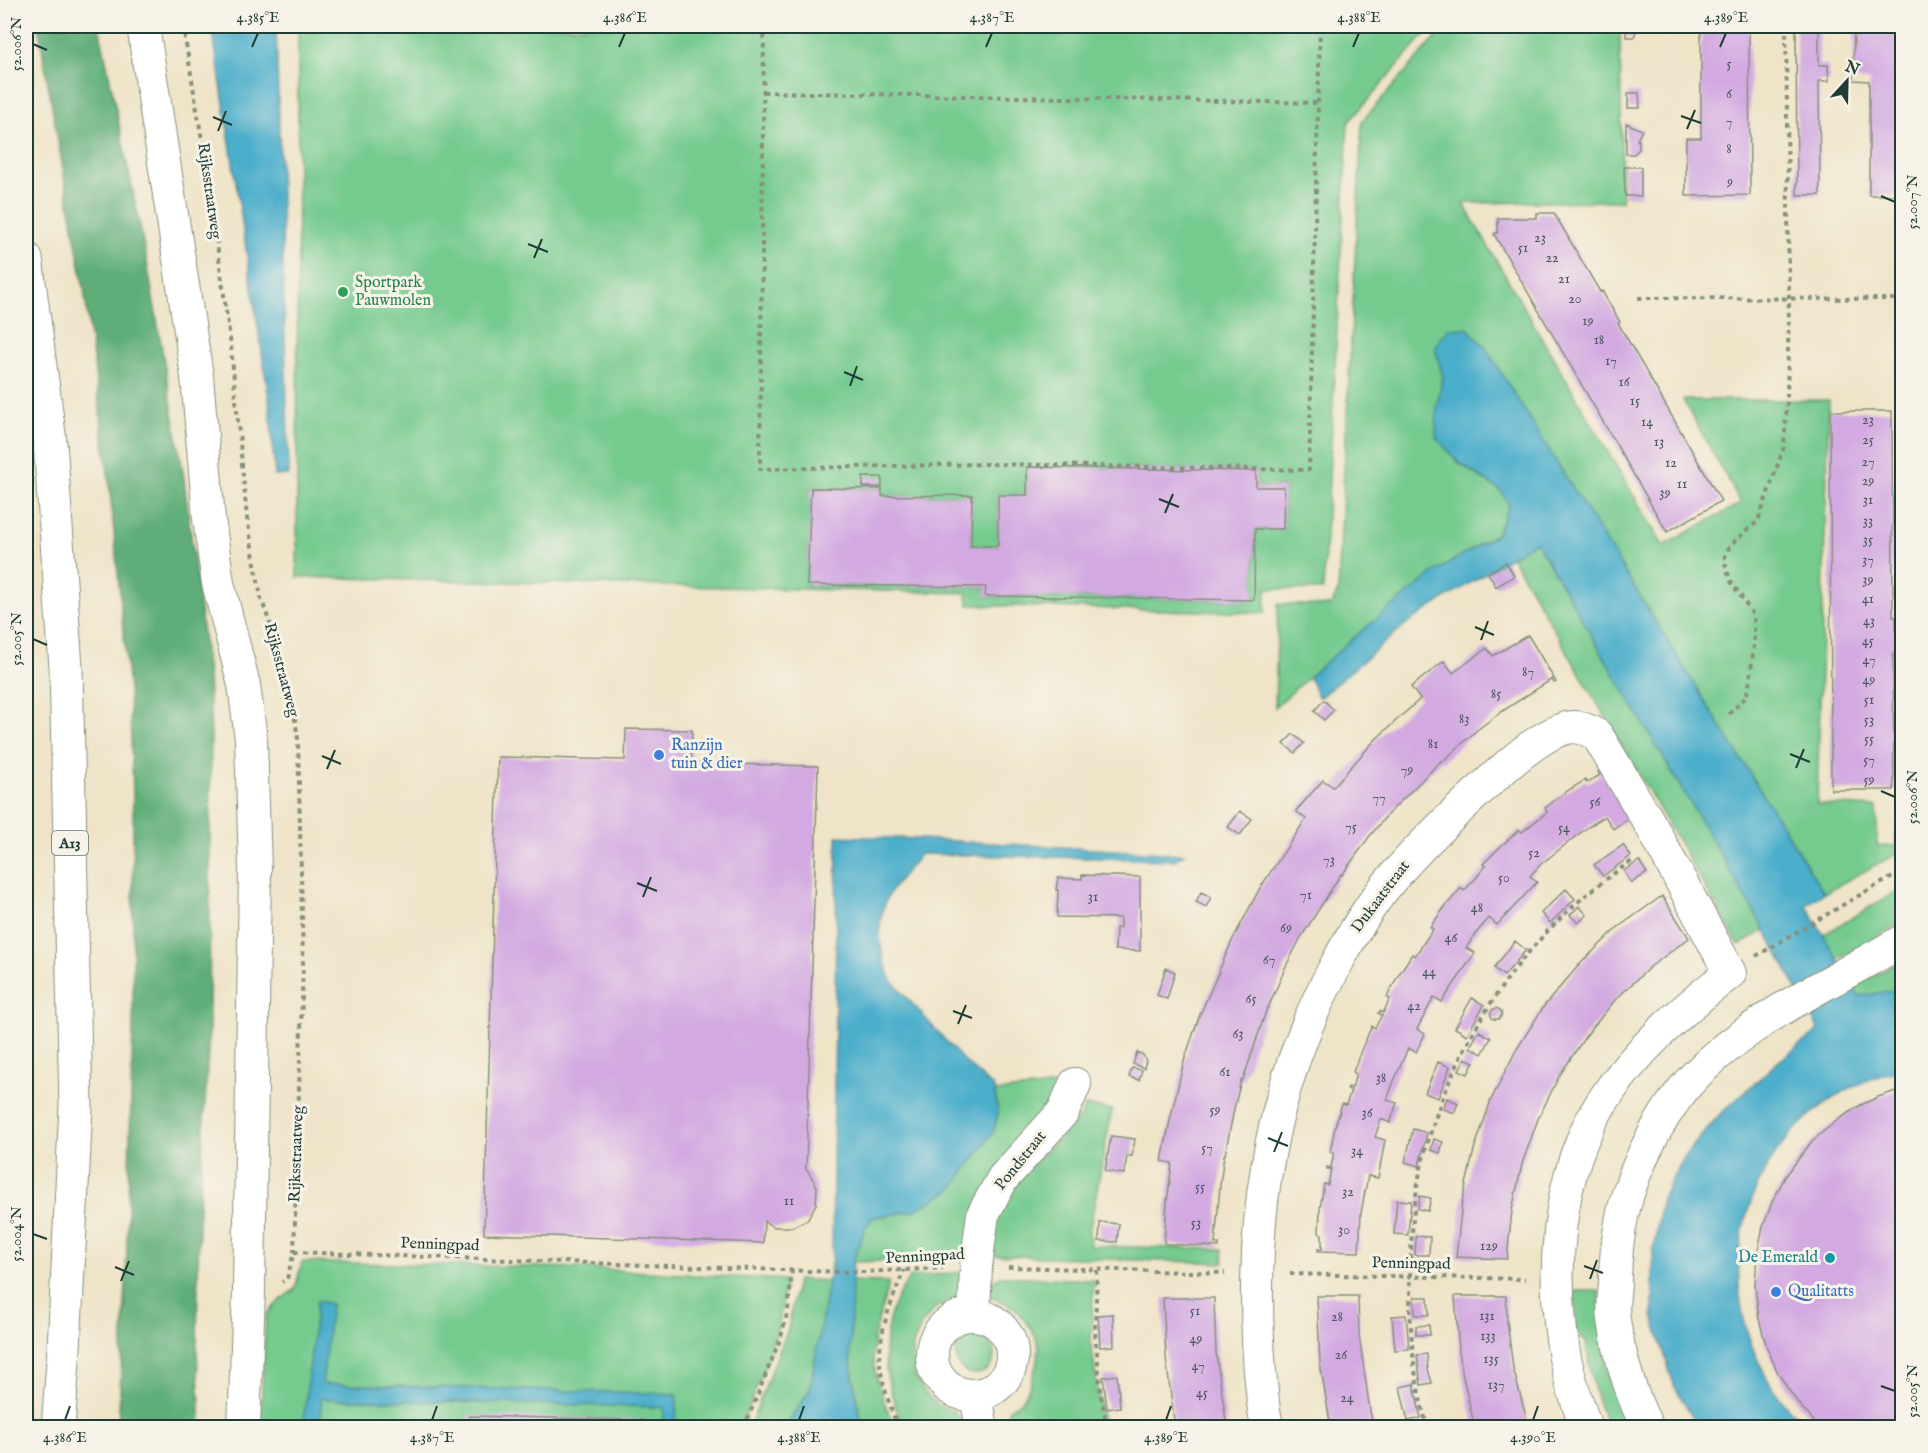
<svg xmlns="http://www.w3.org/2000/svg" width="1928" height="1453" font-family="'IM FELL English',serif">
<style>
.green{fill:#74ca8e;stroke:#4a8461;stroke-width:1.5;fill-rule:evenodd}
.forest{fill:#5fae79;stroke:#3f7656;stroke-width:1.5}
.water{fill:#4caecb;stroke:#367680;stroke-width:1.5}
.building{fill:#d2a9e1}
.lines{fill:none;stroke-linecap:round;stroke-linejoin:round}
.minor-casing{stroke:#87907e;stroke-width:34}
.highway-casing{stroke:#87907e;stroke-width:35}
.path{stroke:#87907e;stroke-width:4;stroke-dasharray:4.5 4.5;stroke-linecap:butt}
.minor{stroke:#fff;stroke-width:32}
.highway{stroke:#fff;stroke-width:33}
.ticks{fill:none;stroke:#1f3d34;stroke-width:2}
.leisure-dot{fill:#2e9e5b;stroke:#f7f3e8;stroke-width:2}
.shop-dot{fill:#3f7fe0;stroke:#f7f3e8;stroke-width:2}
.culture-dot{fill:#0f9aa8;stroke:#f7f3e8;stroke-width:2}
.labels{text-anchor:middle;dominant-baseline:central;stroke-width:6;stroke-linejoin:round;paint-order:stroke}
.number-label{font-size:14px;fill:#4c585f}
.shield{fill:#f7f3e8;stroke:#60746a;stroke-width:1.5}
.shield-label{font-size:15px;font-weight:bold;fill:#1f3d34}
.street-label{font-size:16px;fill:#1f3d34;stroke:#f7f3e8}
.leisure-label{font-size:16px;fill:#27864d;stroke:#f7f3e8;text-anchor:start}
.shop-label{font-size:16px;fill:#366cbe;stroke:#f7f3e8;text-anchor:start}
.culture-label{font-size:16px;fill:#0d838f;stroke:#f7f3e8;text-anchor:end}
.neatline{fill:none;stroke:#1f3d34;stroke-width:2}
.ticks-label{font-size:15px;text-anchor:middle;fill:#1f3d34}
</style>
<rect width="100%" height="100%" fill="#f7f3e8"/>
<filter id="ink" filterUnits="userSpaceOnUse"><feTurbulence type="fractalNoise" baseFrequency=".0167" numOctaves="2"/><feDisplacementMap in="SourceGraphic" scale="12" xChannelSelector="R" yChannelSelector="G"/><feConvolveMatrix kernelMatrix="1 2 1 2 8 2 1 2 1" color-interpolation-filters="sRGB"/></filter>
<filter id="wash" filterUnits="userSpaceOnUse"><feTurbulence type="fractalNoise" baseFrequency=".008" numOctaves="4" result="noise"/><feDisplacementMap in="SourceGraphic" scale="24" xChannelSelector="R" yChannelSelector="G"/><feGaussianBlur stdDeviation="1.35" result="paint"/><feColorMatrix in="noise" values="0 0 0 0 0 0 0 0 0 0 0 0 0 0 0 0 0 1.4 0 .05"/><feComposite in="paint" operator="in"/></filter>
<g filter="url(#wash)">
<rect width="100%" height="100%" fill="#efe4c8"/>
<path class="green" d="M298 26H1432L1348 123 1323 590 1266 589 1265 613 968 605 967 593 297 577ZM1027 467 1256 471V487H1284L1283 529H1255L1254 600 986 596V587L807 585 811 488 882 489V496L972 495 971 546H998V495H1027Z
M1446 26H1620L1622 201 1463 203 1663 546 1741 503 1683 400H1829L1817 804 1877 807V846H1896V831H1902V851L1824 893 1485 347 1467 328 1435 347 1443 377 1437 405 1457 462 1501 491 1509 505 1496 534 1435 572 1358 634 1275 707 1278 604 1331 606 1338 591 1362 121Z
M1536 541 1765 930 1739 945 1511 556Z
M1902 888V923L1837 959 1823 935Z
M1902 960V990L1859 996 1854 987Z
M1058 1085 1056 1096 965 1258 853 1262 865 1228 872 1218 916 1210 998 1114 995 1092Z
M1085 1106 1112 1110 1089 1232 1090 1246 1223 1249 1224 1263 986 1255 991 1222 1018 1178 1080 1117Z
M302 1262 578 1268 786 1280 779 1325 765 1366 741 1427H676V1394L321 1384 331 1304 317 1301 303 1427 260 1428 266 1315 281 1299 295 1289Z
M963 1272 964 1295 936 1307 921 1326 913 1345V1362L915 1377 925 1393 939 1406 954 1411 965 1427 903 1428C898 1413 892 1398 889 1383 880 1348 887 1304 911 1277Z
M1000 1276 1094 1280 1091 1342 1103 1427H1010L1008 1410 1022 1401 1030 1385 1036 1366 1039 1346 1031 1328 1014 1307 989 1296 994 1281Z
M797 1280 889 1282C884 1305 872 1331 873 1355 874 1380 886 1405 894 1427H862L850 1359 851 1285H828L810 1389 786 1427 749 1428 788 1329Z
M1575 1291H1599L1607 1374 1620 1409 1630 1427H1609C1595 1401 1589 1371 1586 1341L1576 1333Z
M956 1355a19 19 0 1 1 38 0a19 19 0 1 1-38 0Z
M321 1399 664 1407V1427L320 1428Z"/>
<path class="forest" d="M38 26H99L145 251 183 471 208 674 211 735 209 1035 199 1209 197 1351 201 1427H118L126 1281 133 1023V791L129 690 109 480 84 289Z"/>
<path class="water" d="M212 26H276L289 475 275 476 269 399Z
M1467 328 1485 347 1824 893 1806 905 1859 996 1902 990V1070C1773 1097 1703 1237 1757 1358 1768 1384 1785 1408 1807 1427H1698L1674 1386 1653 1316V1251L1662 1198 1686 1154 1720 1114 1779 1061 1819 1030 1765 930 1536 541 1410 621 1319 698 1309 677 1358 634 1435 572 1497 534 1509 505 1501 491 1457 461 1436 437 1437 405 1443 377 1435 347 1448 329Z
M837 836 921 839 1184 854 1175 860 921 854C911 866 900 878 891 891 874 918 878 955 893 982L963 1060 994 1088 998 1114 993 1133 952 1189 916 1210 872 1218 865 1228 853 1262 852 1285 850 1359 862 1427H786L810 1389 832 1258Z
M317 1301 331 1304 322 1384 677 1394 676 1427H664V1407L321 1399 320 1427H303Z"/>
<g id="blocks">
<path class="building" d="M1626 26H1638L1634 37H1626Z
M1701 26H1749L1750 195 1686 196V138H1701Z
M1796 26H1819V65H1828L1829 81H1819L1820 195H1797Z
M1854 26H1902V195H1869V81L1853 80Z
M1628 93H1639L1640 108H1628Z
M1626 123 1642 130 1637 140H1639V149L1634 154H1626Z
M1624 167H1641V196H1625Z
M1537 213H1554L1600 292 1602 291 1620 322 1618 323 1721 501 1667 532 1494 234 1498 232V218H1537Z
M1830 411H1892L1893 617H1896V652L1893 653 1894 790H1831Z
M1027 467 1256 471V487H1284L1283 529H1255L1254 600 985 596 986 587 807 585 811 488 882 489V496L972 495 971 546H998V495H1027Z
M863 477H882V487H863Z
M1506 562 1514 576 1496 587 1488 573Z
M1528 635 1556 682 1554 683 1552 679 1501 712 1477 730 1443 761 1442 760 1388 814 1369 837 1342 875 1341 874 1300 939 1286 966 1268 1008H1267L1243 1080H1241L1234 1109 1225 1155H1224L1220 1185 1215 1244H1219V1247L1164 1244 1167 1202 1172 1163 1162 1161 1170 1120 1184 1061 1199 1017 1232 941 1260 888 1306 819 1296 811 1323 780 1333 787 1376 739 1420 699 1411 687 1444 661 1453 673 1487 648 1493 656Z
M1324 700 1334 710 1324 720 1314 711Z
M626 729 692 730 691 763 818 766 806 1170 808 1171 817 1187 816 1204 807 1220 792 1227H774L764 1221 763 1243 484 1234 498 757 625 760Z
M1293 734 1304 743 1295 753 1284 744Z
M1600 770 1630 818 1613 829 1605 816 1588 827 1541 864 1530 876 1537 882 1497 925 1489 918 1477 932 1466 948 1475 953 1442 1002 1434 997 1417 1029 1425 1034 1416 1052 1408 1048 1394 1081 1387 1100 1397 1103 1390 1123 1381 1119 1375 1137 1385 1140 1378 1178 1368 1176 1361 1213 1359 1252 1318 1251V1249H1322V1234L1319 1233 1320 1209 1324 1184 1328 1185 1331 1169H1327V1167L1331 1168 1334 1152H1330L1335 1127 1342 1104 1346 1105 1351 1090 1347 1089 1348 1087 1352 1088 1356 1074 1353 1072 1362 1048 1372 1026 1375 1028 1382 1015 1378 1013 1380 1011 1383 1013 1390 999 1387 997 1399 974 1412 954 1415 956 1433 929 1430 927 1445 907 1461 888 1464 891 1476 878 1486 866 1483 864 1501 846 1519 830 1522 832 1547 812 1545 808 1564 793 1585 780 1587 783 1600 775 1598 772Z
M1240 811 1252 819 1240 835 1228 827Z
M1623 845 1631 856 1603 876 1594 865Z
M1639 861 1647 873 1631 883 1624 871Z
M1082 875 1140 877V951L1115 950 1116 928H1120V918L1057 917 1058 890H1056L1058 878 1082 879Z
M1566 889 1575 899 1550 923 1541 913Z
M1201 892 1211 897 1206 907 1196 902Z
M1662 896 1689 938 1650 967 1615 1000 1585 1037 1559 1076 1538 1119 1522 1164 1512 1210 1507 1259 1456 1257 1462 1202 1474 1150 1491 1100 1515 1052 1544 1006 1579 965 1617 928Z
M1579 906 1587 915 1578 923 1570 915Z
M1515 941 1526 950 1504 976 1494 968Z
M1166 968 1175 972 1167 999 1157 995Z
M1472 998 1484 1005 1467 1035 1455 1028Z
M1490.5 1014a5.5 5.5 0 1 1 11 0a5.5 5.5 0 1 1-11 0Z
M1479 1031 1491 1038 1482 1054 1470 1047Z
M1137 1052 1143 1055 1146 1061 1144 1068 1133 1064Z
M1465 1058 1474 1062 1468 1074 1459 1070Z
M1438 1062 1450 1067 1438 1098 1425 1093Z
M1132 1068 1142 1070 1139 1080 1129 1077Z
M1902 1089V1428H1820L1801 1407 1788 1389 1778 1373 1766 1345 1759 1319 1755 1285 1757 1255 1763 1227 1772 1202 1785 1177 1812 1141 1836 1121 1859 1106 1878 1097Z
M1447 1098 1458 1103 1454 1113 1443 1109Z
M1413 1129 1427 1133 1419 1166 1405 1162Z
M1111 1136 1135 1139 1132 1156H1127L1124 1174 1105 1171Z
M1434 1139 1443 1142 1440 1153 1431 1150Z
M1420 1196 1431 1198 1428 1211 1418 1209Z
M1397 1200 1411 1201 1408 1235 1394 1234Z
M1100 1222 1119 1224 1117 1242 1099 1241Z
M1416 1236 1430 1237 1429 1255H1415Z
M1317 1296H1358L1359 1335 1370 1411 1374 1428H1331L1320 1363Z
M1455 1296H1506L1507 1321 1513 1368 1529 1428H1475L1463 1377 1459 1351Z
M1414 1297H1428L1429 1315H1415Z
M1163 1298H1214L1216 1353 1227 1428H1175L1166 1357Z
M1113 1314 1114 1346 1100 1347 1098 1315Z
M1406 1315 1409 1349 1395 1350 1392 1316Z
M1429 1325 1430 1335H1416V1326Z
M1427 1354 1428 1369 1432 1383 1421 1385 1417 1355Z
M1117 1375 1120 1407 1107 1409 1103 1377Z
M1414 1384 1421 1418 1408 1421 1400 1387Z
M469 1416 643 1420 642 1428H469Z"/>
</g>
</g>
<g filter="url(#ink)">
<use href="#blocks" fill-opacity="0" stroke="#87907e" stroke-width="1.5"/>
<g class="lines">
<g class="minor-casing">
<path id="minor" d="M143 26 197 376 209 519 218 583 244 685 251 739 255 870 249 1291 244 1428
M932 1355a40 40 0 1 1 80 0a40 40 0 1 1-80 0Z
M974 1315 976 1266 983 1214 1003 1178 1063 1112 1075 1084
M976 1396 982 1428
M1268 1428C1264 1416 1263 1404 1262 1392 1258 1357 1257 1327 1257 1292 1257 1176 1280 1068 1336 965 1351 936 1369 906 1390 881 1421 844 1457 811 1492 779 1511 762 1550 726 1576 727 1584 728 1590 731 1597 735L1653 829 1730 973C1682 1010 1635 1051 1602 1102 1556 1174 1550 1275 1565 1358 1570 1381 1578 1405 1586 1428
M1648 1428C1631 1397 1619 1354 1614 1320 1612 1308 1614 1295 1615 1284 1615 1260 1618 1235 1623 1212 1635 1162 1666 1102 1704 1067 1761 1013 1835 981 1902 941"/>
</g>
<g class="highway-casing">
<path id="highway" d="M26 259 50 442 66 667 76 1106 64 1348 58 1428"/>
</g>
<path class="path" d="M183 26 207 170 231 347 247 518 261 598 275 638 292 699 298 739 303 964 294 1252 287 1279 282 1282
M764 26 760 469 986 464 1309 470 1320 26
M763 92 1318 103
M1638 298 1902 299
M1729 714 1745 698 1749 687 1754 645V616L1730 580 1724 559 1730 545 1758 521 1784 447 1787 400 1789 300 1786 26
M1756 956 1865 892 1902 872
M294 1252 808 1271 864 1272 943 1268
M1008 1267 1225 1273
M1097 1270 1095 1332 1101 1395 1107 1428
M1290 1274 1525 1279
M744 1428 781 1337 788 1310 792 1270
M898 1428C891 1408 882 1385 880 1365 878 1331 892 1301 904 1270
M1428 1428C1414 1384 1410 1338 1410 1292 1410 1247 1413 1192 1426 1148 1460 1028 1530 927 1635 859"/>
<use href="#minor" class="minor"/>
<use href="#highway" class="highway"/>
</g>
</g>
<path class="ticks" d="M33 44 47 50M252 47 258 33M619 47 625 33M986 47 992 33M1353 47 1359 33M1720 47 1726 33M1681 116 1701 123M213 117 232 125M1687 129 1695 110M218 131 226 111M1881 196 1895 202M528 244 548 252M534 258 542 239M844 372 863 380M850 386 857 366M1159 499 1179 507M1165 513 1173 494M1475 627 1494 635M33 639 47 645M1481 640 1488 621M1790 754 1810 762M322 756 341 764M1796 768 1804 749M327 769 335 750M1881 791 1895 797M637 883 657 891M643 897 651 877M953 1011 972 1018M958 1024 966 1005M1268 1138 1288 1146M1274 1152 1282 1132M33 1234 47 1239M1584 1266 1603 1273M115 1267 134 1275M1590 1279 1597 1260M121 1281 129 1261M1881 1386 1895 1391M65 1420 70 1406M432 1420 437 1406M799 1420 804 1406M1166 1420 1171 1406M1533 1420 1538 1406"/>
<circle class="leisure-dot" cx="343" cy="292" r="6"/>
<g class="shop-dot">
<circle cx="659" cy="755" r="6"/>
<circle cx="1776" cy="1292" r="6"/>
</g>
<circle class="culture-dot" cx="1830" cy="1258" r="6"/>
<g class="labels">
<g class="number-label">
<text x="1729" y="64">5</text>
<text x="1729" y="94">6</text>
<text x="1729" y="122">7</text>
<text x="1729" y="149">8</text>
<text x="1730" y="182">9</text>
<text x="1540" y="238">23</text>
<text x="1523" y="248">51</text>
<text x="1552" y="258">22</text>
<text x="1564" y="279">21</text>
<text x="1575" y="299">20</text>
<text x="1588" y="321">19</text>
<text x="1599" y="340">18</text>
<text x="1611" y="361">17</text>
<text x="1624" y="382">16</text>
<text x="1635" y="401">15</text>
<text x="1868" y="420">23</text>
<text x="1647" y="422">14</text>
<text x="1868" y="440">25</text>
<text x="1659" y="442">13</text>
<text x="1868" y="462">27</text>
<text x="1671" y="463">12</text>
<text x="1868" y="481">29</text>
<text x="1682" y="484">11</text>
<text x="1665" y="493">39</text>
<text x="1868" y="500">31</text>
<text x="1868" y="521">33</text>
<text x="1868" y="540">35</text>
<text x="1868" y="560">37</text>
<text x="1868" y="580">39</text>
<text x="1868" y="599">41</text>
<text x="1869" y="621">43</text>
<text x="1868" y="641">45</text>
<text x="1869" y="660">47</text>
<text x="1528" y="672">87</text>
<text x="1869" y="680">49</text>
<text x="1496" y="694">85</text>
<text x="1869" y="700">51</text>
<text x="1464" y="719">83</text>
<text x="1869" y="720">53</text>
<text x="1869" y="739">55</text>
<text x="1433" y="744">81</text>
<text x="1869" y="760">57</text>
<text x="1407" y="770">79</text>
<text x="1869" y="780">59</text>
<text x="1379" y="798">77</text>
<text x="1595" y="802">56</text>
<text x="1351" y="827">75</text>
<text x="1564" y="828">54</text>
<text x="1534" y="853">52</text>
<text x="1329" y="860">73</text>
<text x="1504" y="878">50</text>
<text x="1306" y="895">71</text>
<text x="1093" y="897">31</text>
<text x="1477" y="908">48</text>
<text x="1286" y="928">69</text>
<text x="1451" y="938">46</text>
<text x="1269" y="960">67</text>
<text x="1429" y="972">44</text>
<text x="1251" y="999">65</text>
<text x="1414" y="1006">42</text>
<text x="1238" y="1034">63</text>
<text x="1225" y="1072">61</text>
<text x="1381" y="1078">38</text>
<text x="1215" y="1110">59</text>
<text x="1367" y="1113">36</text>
<text x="1207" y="1148">57</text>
<text x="1357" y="1151">34</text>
<text x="1200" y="1187">55</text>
<text x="1348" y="1192">32</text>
<text x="789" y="1201">11</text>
<text x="1196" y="1223">53</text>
<text x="1344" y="1230">30</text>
<text x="1489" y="1246">129</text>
<text x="1195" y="1311">51</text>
<text x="1487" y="1316">131</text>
<text x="1337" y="1317">28</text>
<text x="1488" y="1336">133</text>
<text x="1196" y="1339">49</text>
<text x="1341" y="1355">26</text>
<text x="1491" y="1359">135</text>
<text x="1198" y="1366">47</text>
<text x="1496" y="1385">137</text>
<text x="1202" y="1393">45</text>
<text x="1347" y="1398">24</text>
</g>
<rect class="shield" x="52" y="831" width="36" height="24" rx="4.5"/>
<g class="shield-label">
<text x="70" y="843">A13</text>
</g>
<g class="street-label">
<text transform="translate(209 191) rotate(82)">Rijksstraatweg</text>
<text transform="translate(281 670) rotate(75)">Rijksstraatweg</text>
<text transform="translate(1381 897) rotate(-53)">Dukaatstraat</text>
<text transform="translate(297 1154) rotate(-88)">Rijksstraatweg</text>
<text transform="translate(1021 1161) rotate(-51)">Pondstraat</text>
<text transform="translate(440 1245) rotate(2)">Penningpad</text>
<text transform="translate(925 1257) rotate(-3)">Penningpad</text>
<text transform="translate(1411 1264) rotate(1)">Penningpad</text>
</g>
<g class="leisure-label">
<text x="355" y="283">Sportpark<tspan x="355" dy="18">Pauwmolen</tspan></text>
</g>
<g class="shop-label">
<text x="671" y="746">Ranzijn<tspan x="671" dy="18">tuin &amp; dier</tspan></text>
<text x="1788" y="1292">Qualitatts</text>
</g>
<g class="culture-label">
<text x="1818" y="1258">De Emerald</text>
</g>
</g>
<rect width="1928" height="1453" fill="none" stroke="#f7f3e8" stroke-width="66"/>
<g transform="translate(1847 81) rotate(22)" stroke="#f7f3e8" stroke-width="4.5" paint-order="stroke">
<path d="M0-4.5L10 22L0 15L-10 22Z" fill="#1f3d34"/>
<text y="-9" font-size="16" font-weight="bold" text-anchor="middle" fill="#1f3d34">N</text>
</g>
<rect x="33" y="33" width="1862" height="1387" class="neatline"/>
<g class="ticks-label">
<text x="258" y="22">4.385°E</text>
<text x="625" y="22">4.386°E</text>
<text x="992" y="22">4.387°E</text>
<text x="1359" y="22">4.388°E</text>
<text x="1726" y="22">4.389°E</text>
<text transform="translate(16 44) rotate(-90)" y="5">52.006°N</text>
<text transform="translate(1912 202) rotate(-90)" y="5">52.007°N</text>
<text transform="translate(16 639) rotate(-90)" y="5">52.005°N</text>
<text transform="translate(1912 797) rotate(-90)" y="5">52.006°N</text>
<text transform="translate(16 1234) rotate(-90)" y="5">52.004°N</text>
<text transform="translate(1912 1391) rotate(-90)" y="5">52.005°N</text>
<text x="65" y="1442">4.386°E</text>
<text x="432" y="1442">4.387°E</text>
<text x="799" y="1442">4.388°E</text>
<text x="1166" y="1442">4.389°E</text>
<text x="1533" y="1442">4.390°E</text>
</g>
</svg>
